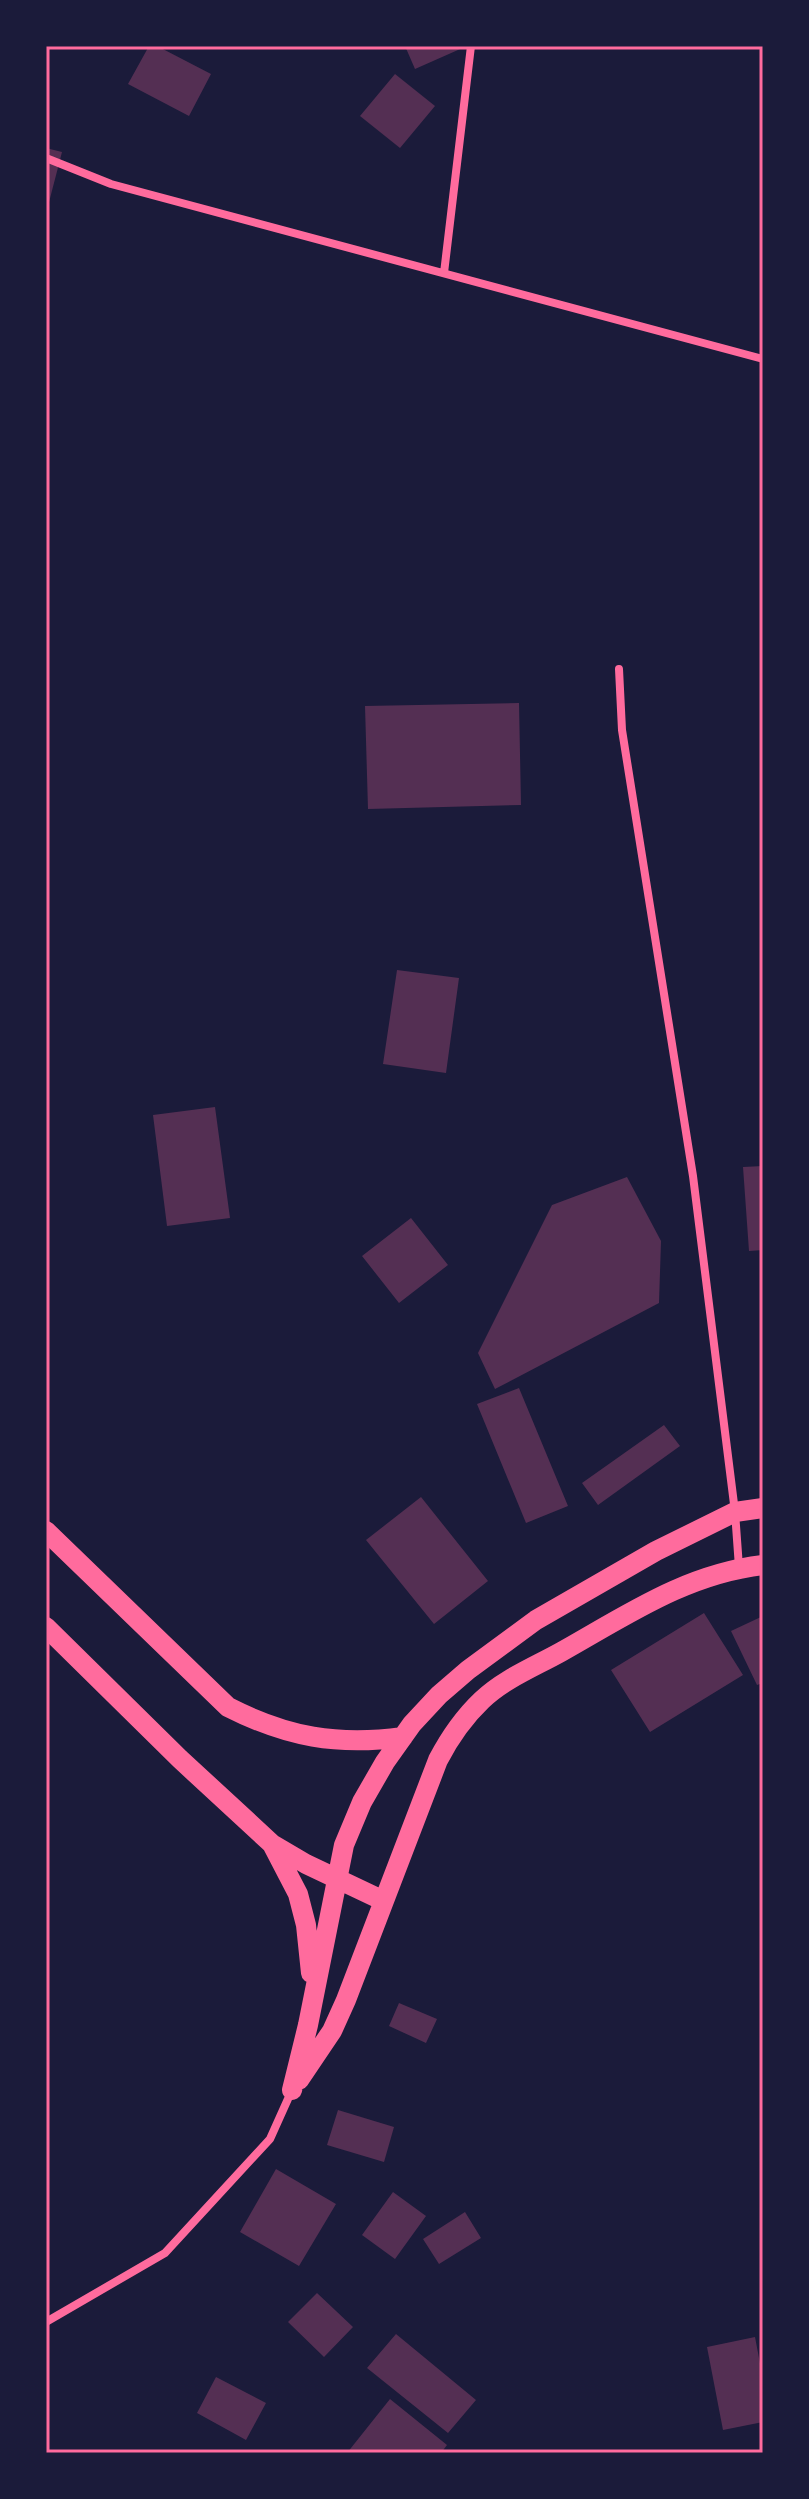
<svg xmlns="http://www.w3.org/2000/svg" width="809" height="2499" font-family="Inter,sans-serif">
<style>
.building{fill:#542f53}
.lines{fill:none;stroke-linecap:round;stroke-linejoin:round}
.minor{stroke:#ff6b9d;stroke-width:8}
.primary{stroke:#ff6b9d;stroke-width:20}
.neatline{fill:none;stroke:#ff6b9d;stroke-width:3}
</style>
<rect width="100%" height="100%" fill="#1b1b3a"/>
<path class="building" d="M149 46H157L211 74 189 116 128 84Z
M405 46H467L415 69Z
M395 74 435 106 400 148 360 116Z
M46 148 62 152 47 210H46Z
M519 703 521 805 368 809 365 706Z
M397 970 459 978 446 1073 383 1064Z
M215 1107 230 1218 167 1226 153 1115Z
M763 1166V1250L749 1251 743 1167Z
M627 1177 661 1241 659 1303 495 1389 478 1353 552 1205Z
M411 1218 448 1265 399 1303 362 1256Z
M519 1388 568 1506 526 1523 477 1404Z
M664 1425 680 1446 598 1505 582 1483Z
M421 1497 488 1581 434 1624 366 1540Z
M704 1613 743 1675 650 1732 611 1670Z
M763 1616V1683L757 1685 731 1631Z
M399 2003 437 2019 426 2043 389 2026Z
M338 2110 394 2127 384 2162 327 2145Z
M276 2169 336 2204 299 2266 240 2232Z
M393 2192 426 2216 395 2259 362 2235Z
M465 2212 481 2238 439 2264 423 2239Z
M317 2293 353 2327 324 2357 288 2322Z
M396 2334 476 2400 448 2433 367 2368Z
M755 2337 763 2379V2422L723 2430 707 2347Z
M216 2377 266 2403 246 2440 197 2413Z
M390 2399 447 2445 441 2453H347Z"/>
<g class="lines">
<path class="minor" d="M46 158 111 184 763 359
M444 273 471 46
M619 669 622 730 693 1176 735 1512 739 1567
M46 2322 165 2253 270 2139 292 2090"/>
<path class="primary" d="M46 1531 228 1707C287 1737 337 1746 403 1737
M46 1627 180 1759 272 1844 306 1864 384 1901
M272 1844 298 1894 306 1925 311 1973
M299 2080 332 2031 346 2000 438 1760C450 1737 463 1718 482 1700 504 1679 534 1667 561 1652 627 1615 686 1574 763 1565
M292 2090 308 2025 344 1845 362 1802 385 1762 412 1724 439 1695 468 1670 536 1620 656 1551 735 1512 763 1508"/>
</g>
<rect width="809" height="2499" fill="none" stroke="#1b1b3a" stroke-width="96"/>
<rect x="48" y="48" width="713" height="2403" class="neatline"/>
</svg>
